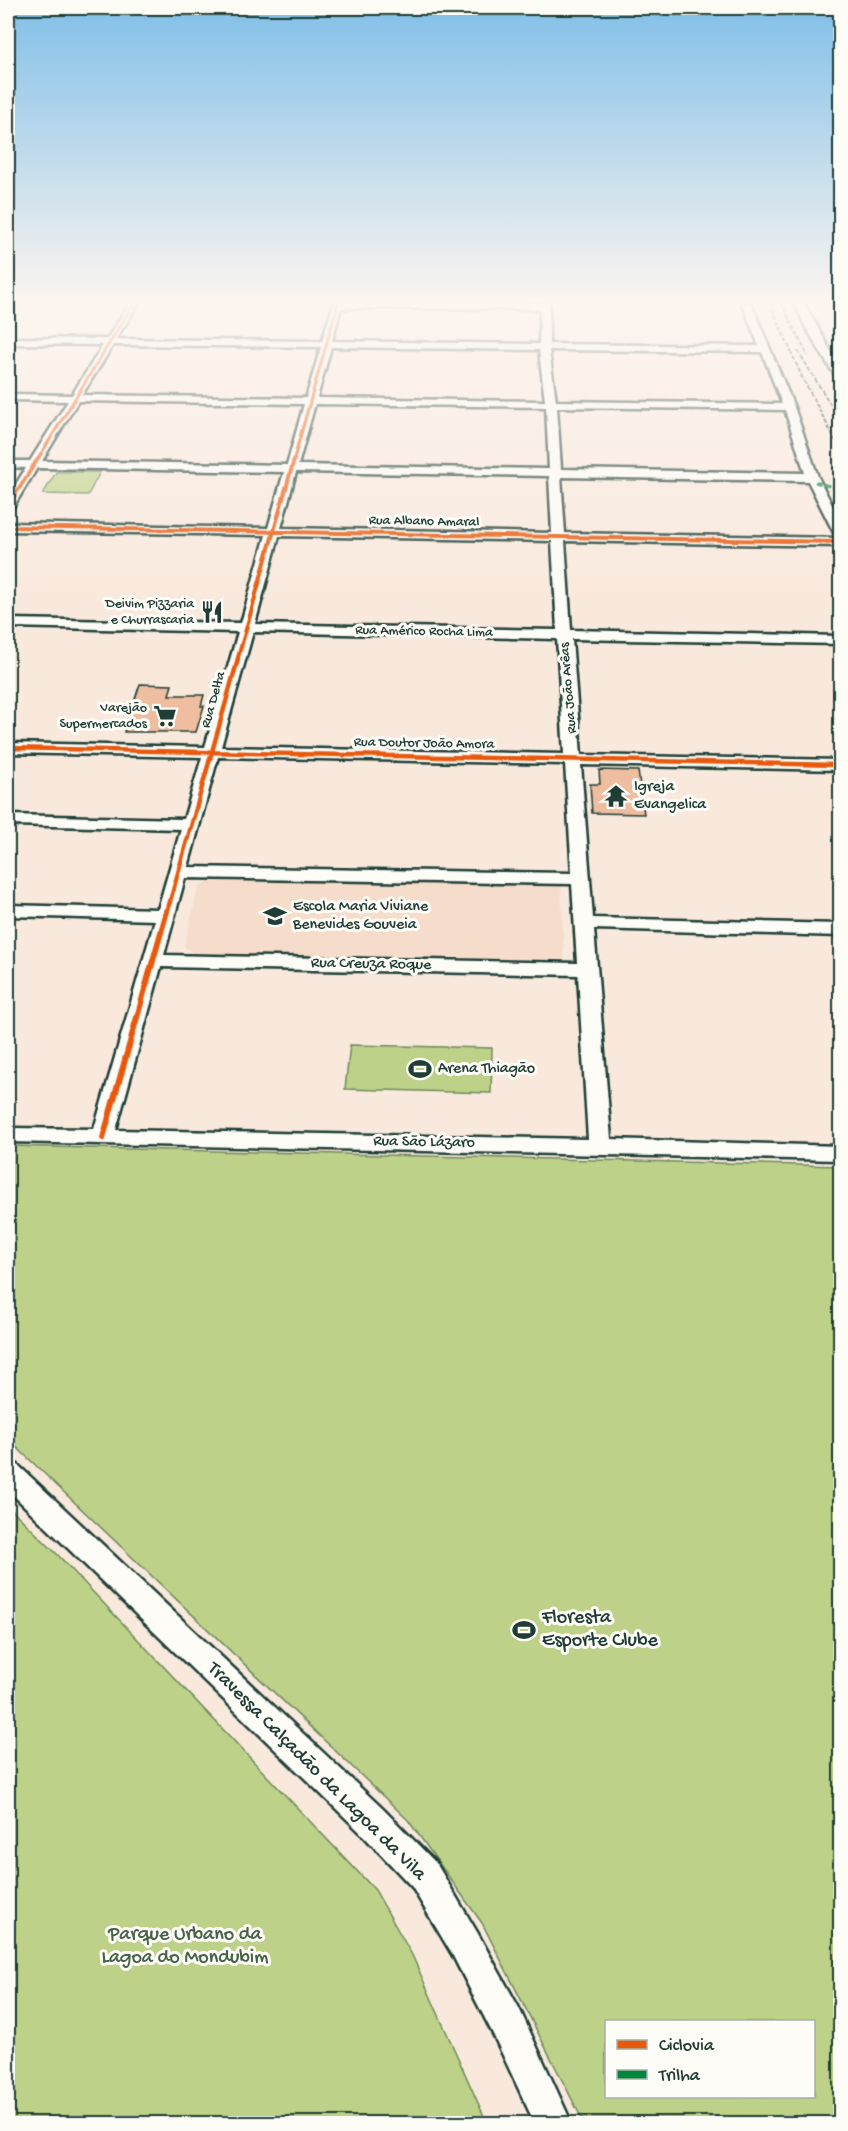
<svg xmlns="http://www.w3.org/2000/svg" width="848" height="2131" font-family="'Gochi Hand',sans-serif">
<style>
.built{fill:#f6dcca}
.green{fill:#bdd288;stroke:#6e885e;stroke-width:1.5;fill-rule:evenodd}
.building{fill:#efbd9f;stroke:#1f3d34;stroke-width:1.5}
.lines{fill:none;stroke-linecap:round;stroke-linejoin:round}
.minor-casing{stroke:#1f3d34;stroke-width:5}
.minor{fill:#fdfcf7;fill-rule:evenodd}
.rail{stroke:#1f3d34;stroke-width:2;stroke-dasharray:4.5 2;stroke-linecap:butt}
.quiet{stroke:#00873e;stroke-width:3;stroke-dasharray:6 3;stroke-linecap:butt}
.cycleway-far3-casing{stroke:#fdfcf7;stroke-width:4.5}
.cycleway-far2-casing{stroke:#fdfcf7;stroke-width:6}
.cycleway-far1-casing{stroke:#fdfcf7;stroke-width:8}
.cycleway-casing{stroke:#fdfcf7;stroke-width:10}
.cycleway-far3{stroke:#e8590c;stroke-width:3}
.cycleway-far2{stroke:#e8590c;stroke-width:4}
.cycleway-far1{stroke:#e8590c;stroke-width:4.5}
.cycleway{stroke:#e8590c;stroke-width:6}
.labels{text-anchor:middle;dominant-baseline:central;stroke-width:6;stroke-linejoin:round;paint-order:stroke}
.far-street-label{font-size:14px;fill:#1f3d34;stroke:#fdfcf7}
.far-poi-label{font-size:14px;fill:#1f3d34;stroke:#fdfcf7;text-anchor:end}
.poi-label{font-size:16px;fill:#1f3d34;stroke:#fdfcf7;text-anchor:start}
.street-label{font-size:16px;fill:#1f3d34;stroke:#fdfcf7}
.near-poi-label{font-size:20px;fill:#1f3d34;stroke:#fdfcf7;text-anchor:start}
.near-street-label{font-size:20px;fill:#1f3d34;stroke:#fdfcf7}
.near-park-label{font-size:20px;fill:#466249;stroke:#fdfcf7}
</style>
<rect width="100%" height="100%" fill="#f9e9dd"/>
<filter id="ink" filterUnits="userSpaceOnUse"><feTurbulence type="fractalNoise" baseFrequency=".0167" numOctaves="2"/><feDisplacementMap in="SourceGraphic" scale="12" xChannelSelector="R" yChannelSelector="G"/><feConvolveMatrix kernelMatrix="1 2 1 2 8 2 1 2 1" color-interpolation-filters="sRGB"/></filter>
<g filter="url(#ink)">
<path class="built" d="M214 878 561 885 564 959 194 954 184 946 199 886Z"/>
<path class="green" d="M56 472H100L88 495 43 494Z
M350 1045 492 1048 491 1093 345 1089Z
M8 1146 840 1166V2123H584L482 1923 408 1820 8 1439ZM606 2022H814V2096H606Z
M8 1506 57 1554 375 1890 412 1955 487 2123H8Z"/>
<path class="building" d="M140 684 172 685 169 695H204L201 706H204L196 732H124Z
M599 770 638 771 644 814 592 813 590 784H600Z"/>
<g class="lines">
<g class="minor-casing">
<path id="minor" d="M130 303H139L116 339 322 341 334 303H549V344L759 346 742 303H751L794 407 818 477 840 521V537L834 533 808 481 561 477 565 533 840 538V546L565 541 571 630 840 636V644L572 639 581 755 840 760V770L581 765 593 918 840 924V936L594 929 611 1139 840 1146V1160L8 1142V1128L94 1129 155 920 8 916V905L158 909 181 829 8 825V815L184 819 202 757 8 753V743L205 747 238 632 8 627V619L241 623 266 535 8 531V523L268 528 284 472 37 468 12 509 8 510V497L26 468 8 467V461H30L68 401 8 400V394L72 395 103 345 8 344V338L107 339ZM341 308 540 309 539 344 332 341ZM113 345 321 347 306 398 82 395ZM331 347 539 350 545 401 317 398ZM549 350 762 352 782 404 556 401ZM78 401 304 404 287 465 42 461ZM315 404 546 407 549 469 298 465ZM557 407 785 410 805 473 561 469ZM296 472 549 476 552 533 281 528ZM279 536 552 541 557 630 255 624ZM253 632 557 639 564 754 221 747ZM218 757 565 764 572 873 188 867ZM185 878 572 884 577 963 164 955ZM161 967 578 975 588 1139 116 1130Z
M795 303H804L840 368V379L835 376 805 326Z
M8 1462 18 1465 383 1809 436 1863 477 1932 519 2008 572 2124H535L493 2034 453 1956 412 1887 359 1831 8 1490Z"/>
</g>
<use href="#minor" class="minor"/>
<path class="rail" d="M770 303 802 377 840 449
M781 303 808 356
M798 351 840 420"/>
<path class="quiet" d="M815 482 840 489"/>
<g class="cycleway-far3-casing">
<path id="cycleway-far3" d="M36 462 134 303
M293 462 338 303"/>
</g>
<g class="cycleway-far2-casing">
<path id="cycleway-far2" d="M8 506 37 460
M8 527 840 542
M237 661 294 460"/>
</g>
<g class="cycleway-far1-casing">
<path id="cycleway-far1" d="M8 748 840 765
M167 912 238 659"/>
</g>
<g class="cycleway-casing">
<path id="cycleway" d="M103 1138 167 911"/>
</g>
<use href="#cycleway-far3" class="cycleway-far3"/>
<use href="#cycleway-far2" class="cycleway-far2"/>
<use href="#cycleway-far1" class="cycleway-far1"/>
<use href="#cycleway" class="cycleway"/>
</g>
</g>
<linearGradient id="sky" x2="0" y2="1"><stop stop-color="#81bfe8"/><stop offset="0.5" stop-color="#fcf5f0"/><stop offset="1" stop-color="#fcf5f0" stop-opacity="0"/></linearGradient>
<rect width="848" height="601" fill="url(#sky)"/>
<defs>
<g id="restaurant-bare" transform="scale(1.8)"><path d="M-5-6h1v4h1v-4h1v4h1v-4h1v5L-1.5 .5V6h-2V.5L-5-1ZM5-6V6H3V1.5H1.5Q1.5-4 5-6Z" fill="#1f3d34" stroke="#fdfcf7" stroke-width="2.5" paint-order="stroke"/></g>
<g id="supermarket-bare" transform="scale(1.8)"><path d="M-6-5.5h2.5l.6 2H6L4.5 2H-2.5L-4.4-4H-6ZM-1.5 3.2a1.3 1.3 0 1 0 .1 0ZM3 3.2a1.3 1.3 0 1 0 .1 0Z" fill="#1f3d34" stroke="#fdfcf7" stroke-width="2.5" paint-order="stroke"/></g>
<g id="temple-bare" transform="scale(1.8)"><path d="M0-6L5-2H3V0L6.5 2.5H4V6H1.5V3h-3V6H-4V2.5H-6.5L-3 0V-2H-5Z" fill="#1f3d34" stroke="#fdfcf7" stroke-width="2.5" paint-order="stroke"/></g>
<g id="school-bare" transform="scale(1.8)"><path d="M0-5L7-2L0 1L-7-2ZM-4 1L0 2.5L4 1V4Q0 6-4 4Z" fill="#1f3d34" stroke="#fdfcf7" stroke-width="2.5" paint-order="stroke"/></g>
<g id="stadium-bare" transform="scale(1.8)"><path d="M0-5a6.5 5 0 1 0 0 10a6.5 5 0 1 0 0-10ZM-3.5-1.8h7v3.6h-7Z" fill="#1f3d34" stroke="#fdfcf7" stroke-width="2.5" paint-order="stroke"/></g>
</defs>
<g fill-rule="evenodd">
<use href="#restaurant-bare" x="212" y="612"/>
<use href="#supermarket-bare" x="165" y="716"/>
<use href="#temple-bare" x="616" y="796"/>
<use href="#school-bare" x="275" y="916"/>
<use href="#stadium-bare" x="420" y="1069"/>
<use href="#stadium-bare" x="524" y="1630"/>
</g>
<g class="labels">
<g class="far-street-label">
<text transform="translate(424 522) rotate(1)">Rua Albano Amaral</text>
<text transform="translate(424 632) rotate(1)">Rua Américo Rocha Lima</text>
<text transform="translate(569 688) rotate(-95)">Rua João Arêas</text>
<text transform="translate(214 700) rotate(-74)">Rua Delta</text>
<text transform="translate(424 744) rotate(1)">Rua Doutor João Amora</text>
</g>
<g class="far-poi-label">
<text x="194" y="604">Deivim Pizzaria<tspan x="194" dy="16">e Churrascaria</tspan></text>
<text x="147" y="708">Varejão<tspan x="147" dy="16">Supermercados</tspan></text>
</g>
<g class="poi-label">
<text x="634" y="787">Igreja<tspan x="634" dy="18">Evangelica</tspan></text>
<text x="293" y="907">Escola Maria Viviane<tspan x="293" dy="18">Benevides Gouveia</tspan></text>
<text x="438" y="1069">Arena Thiagão</text>
</g>
<g class="street-label">
<text transform="translate(371 965) rotate(1)">Rua Creuza Roque</text>
<text transform="translate(424 1143) rotate(1)">Rua São Lázaro</text>
</g>
<g class="near-poi-label">
<text x="542" y="1618">Floresta<tspan x="542" dy="23">Esporte Clube</tspan></text>
</g>
<g class="near-street-label">
<text transform="translate(316 1772) rotate(45)">Travessa Calçadão da Lagoa da Vila</text>
</g>
<g class="near-park-label">
<text x="185" y="1935">Parque Urbano da<tspan x="185" dy="23">Lagoa do Mondubim</tspan></text>
</g>
</g>
<rect width="848" height="2131" fill="none" stroke="#fdfcf7" stroke-width="30"/>
<rect x="15" y="15" width="818" height="2101" fill="none" stroke="#1f3d34" stroke-width="2" filter="url(#ink)"/>
<rect x="605" y="2020" width="210" height="78" fill="#fdfcf7" stroke="#a4b0a9" stroke-width="1.5"/>
<rect x="617" y="2040" width="30" height="9" fill="#e8590c" stroke="#a4b0a9" stroke-width="1.5"/>
<text x="659" y="2050" font-size="18" fill="#1f3d34">Ciclovia</text>
<rect x="617" y="2070" width="30" height="9" fill="#00873e" stroke="#a4b0a9" stroke-width="1.5"/>
<text x="659" y="2080" font-size="18" fill="#1f3d34">Trilha</text>
</svg>
